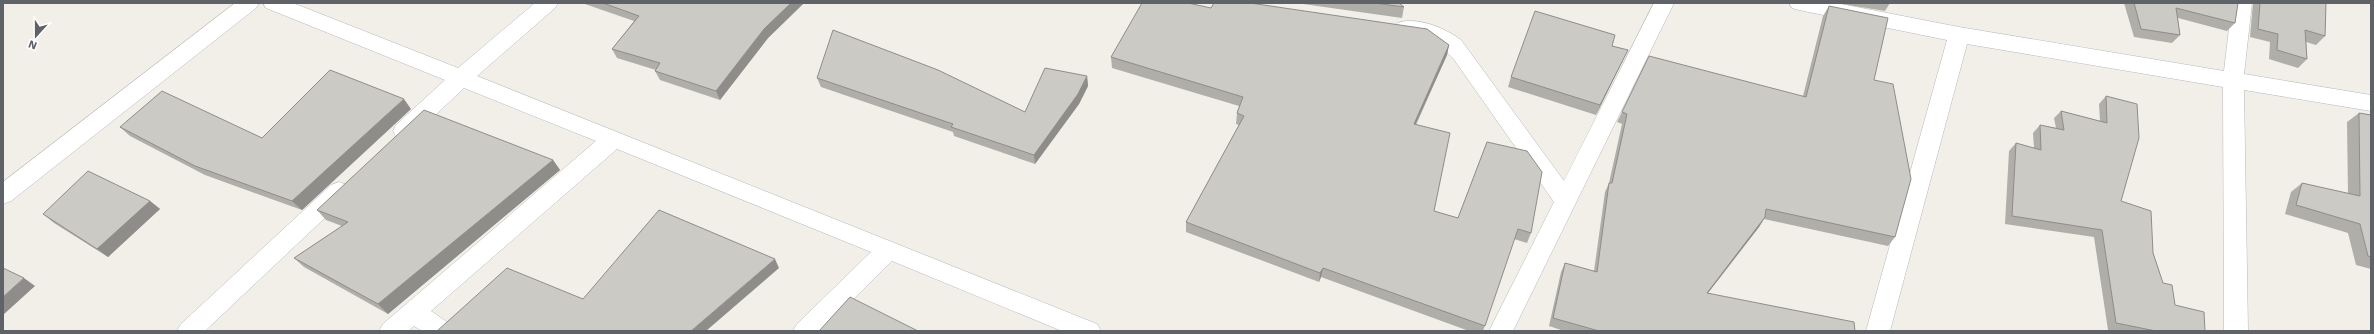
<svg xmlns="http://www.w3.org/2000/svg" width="2374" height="334" font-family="'Work Sans',sans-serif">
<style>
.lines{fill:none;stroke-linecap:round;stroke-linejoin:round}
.minor-casing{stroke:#b5b8bc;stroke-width:1}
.minor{fill:#fff;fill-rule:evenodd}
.wall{fill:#afaea9}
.shaded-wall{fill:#8f8d8a}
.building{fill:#cccac5;stroke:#8f8d8a}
</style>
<rect width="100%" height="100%" fill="#f1efe8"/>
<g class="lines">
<g class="minor-casing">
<path id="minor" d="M235 3H259L256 8 11 201 3 204V182Z
M263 3H293L458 68 535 3H558L555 8 477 76 1097 324 1101 331H1062L892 261 821 331H793L797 324 871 252 617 149 431 311 450 324 454 331H422L414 326 408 331H379L383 324 596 141 464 88 412 137 404 140 396 137 393 131 396 125 445 80 266 8Z
M1654 3H1674L1513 331H1489L1554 202 1453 58 1440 46 1427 39 1397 33 1394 28 1397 23C1417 16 1445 28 1461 40L1564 181Z
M1789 3H1836L1959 27 2224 71 2232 3H2252L2244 74 2371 95V111L2244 90 2248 331H2224L2223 87 1967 44 1890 331H1866L1947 40 1799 10 1792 8Z
M339 182 347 185 350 191 347 197 205 331H177L181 324 331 185Z"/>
</g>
<use href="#minor" class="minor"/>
</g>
<path class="wall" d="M582 3H804L768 38 720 100 660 80 655 71 656 70 617 58 612 49 634 21Z
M1296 3H1399L1404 7 1402 18Z
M1836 3H1890L1885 11Z
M2124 3H2238L2235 23 2227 31 2178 18 2180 35 2172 43 2134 37Z
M2253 3H2326L2325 36 2316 45 2306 42 2307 59 2298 68 2269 59 2270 42 2250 37Z
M1829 6 1874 80 1895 237 1888 246 1764 219 1759 227 1708 293 1855 331H1564L1549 326 1561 272 1565 263 1594 271 1605 192 1609 183 1622 124 1617 122 1622 112 1803 96 1823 16Z
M1211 8 1449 45 1447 55 1416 125 1434 211 1458 218 1487 142 1531 233 1527 243 1514 239 1483 331H1469L1321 277 1319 282 1186 232V222L1239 125 1236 124 1237 113 1239 106 1112 68 1111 57Z
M1612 46 1628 50 1623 60 1596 115 1508 87 1511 77Z
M1087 76 1088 86 1079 104 1035 164 954 136 953 132 821 87 817 78 1025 112Z
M2106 96 2121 201 2153 253 2163 283 2175 305 2205 331H2112L2108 330 2094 237 2005 224 2009 151 2016 143 2034 148 2033 133 2040 125 2056 128 2054 118 2061 111 2100 121 2099 104Z
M411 109 302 210 205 175 130 136 120 127 262 138Z
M2359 113 2371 115V269L2356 265 2348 233 2285 214 2291 192 2302 183 2348 194 2347 122Z
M553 160 560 170 388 314 304 267 294 258 342 226 326 220 317 210Z
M150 201 160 209 108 257 54 223 43 214Z"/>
<path class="shaded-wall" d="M791 3H804L768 38 720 100 716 91 764 29Z
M1449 45 1447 55 1411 134 1414 124Z
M1628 50 1623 60 1596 115 1600 105Z
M1087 76 1088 86 1079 104 1035 164 1034 155Z
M404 99 411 109 302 210 292 201Z
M553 160 560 170 388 314 378 304Z
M150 201 160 209 108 257 97 249Z
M1765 217 1759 227 1701 302 1707 293Z
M775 259 779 268 706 331H691Z
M1323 268 1321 277 1319 282 1320 273Z
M24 278 35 286 3 315V297Z"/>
<path class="building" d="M603 3H791L764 29 716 91 655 71 660 63 612 49 639 16Z
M1142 3H1188L1211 8 1214 3H1250L1427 29 1449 45 1414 124 1450 133 1434 211 1458 218 1487 142 1527 151 1542 172 1531 233 1518 229 1485 326 1323 268 1320 273 1186 222 1244 116 1237 113 1243 97 1111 57Z
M1375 3H1399L1404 7Z
M2134 3H2238L2235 23 2176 8 2180 35 2141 29Z
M2260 3H2326L2325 36 2305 30 2307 59 2277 50 2278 34 2258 29Z
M1829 6 1888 18 1874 80 1893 84 1911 179 1895 237 1766 209 1765 217 1707 293 1854 322 1855 331H1599L1553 318 1565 263 1597 272 1609 183H1612L1627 114 1622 112 1649 56 1806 97Z
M1535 11 1615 35 1612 46 1628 50 1600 105 1511 77Z
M833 30 938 70 1025 112 1045 68 1087 76 1078 94 1034 155 951 127 953 124 817 78Z
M330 70 404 99 292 201 195 166 120 127 162 91 262 138Z
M2106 96 2137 104 2139 138 2121 201 2151 211 2153 253 2163 283 2172 285 2175 305 2204 312 2205 331H2156L2116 323 2102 230 2012 216 2016 143 2041 150 2040 125 2064 130 2061 111 2107 123Z
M424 110 553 160 378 304 294 258 348 222 317 210Z
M2359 113 2371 115V257L2368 256 2360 224 2296 205 2302 183 2360 196Z
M88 171 150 201 97 249 43 214Z
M659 210 775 259 691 331H437L507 268 583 299Z
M3 268 24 278 3 297Z
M850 297 918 331H819Z"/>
<rect width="2374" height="334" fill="none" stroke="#5f6368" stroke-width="8"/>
<g transform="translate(36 36) rotate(201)" stroke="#ffffff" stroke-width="3" paint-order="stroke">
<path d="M0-3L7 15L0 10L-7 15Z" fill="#5f6368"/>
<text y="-6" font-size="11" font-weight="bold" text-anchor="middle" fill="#5f6368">N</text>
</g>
</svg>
